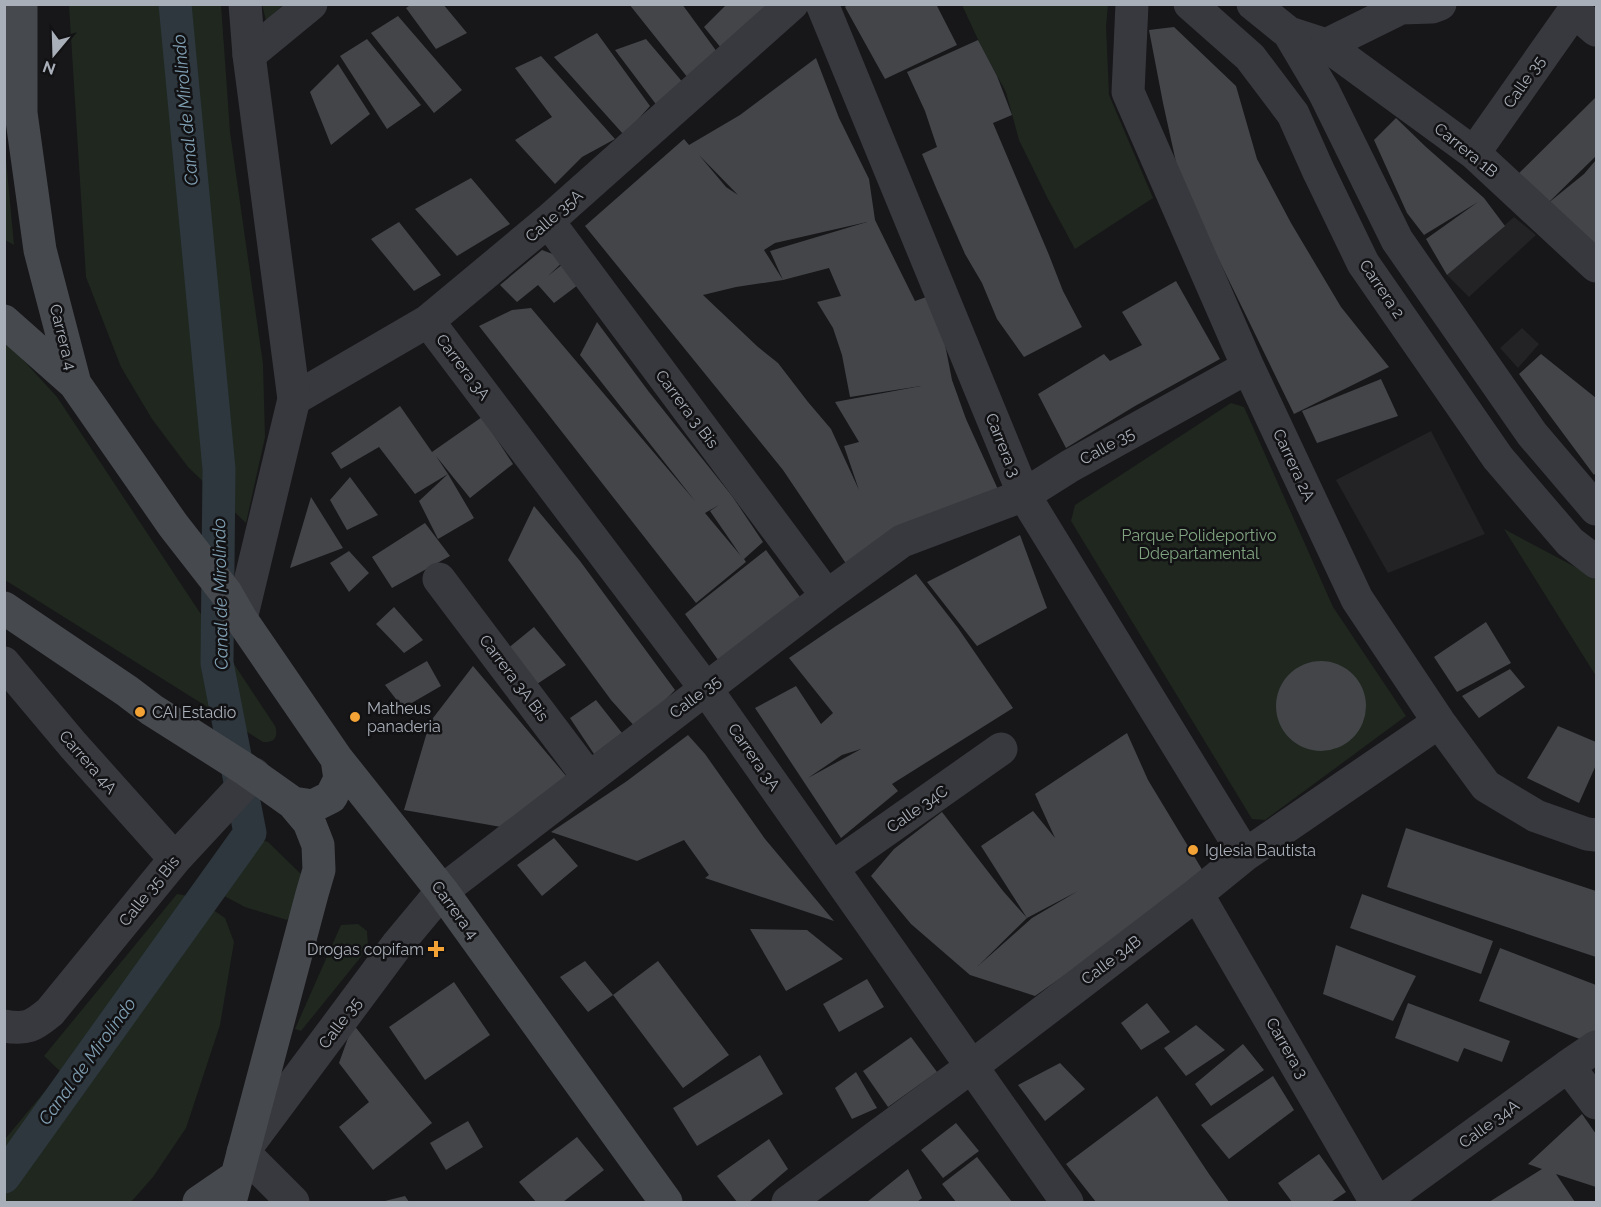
<svg xmlns="http://www.w3.org/2000/svg" width="1601" height="1207" font-family="Raleway,sans-serif">
<style>
.built{fill:#232326}
.green{fill:#1f271f}
.lines{fill:none;stroke-linecap:round;stroke-linejoin:round}
.canal{stroke:#2d373d;stroke-width:33}
.building{fill:#434549;fill-rule:evenodd}
.minor{stroke:#38393e;stroke-width:33}
.tertiary{stroke:#38393e;stroke-width:33}
.secondary{stroke:#46494e;stroke-width:33}
.poi-dot{fill:#f3a235;stroke:#121214;stroke-width:2}
.labels{text-anchor:middle;dominant-baseline:central;stroke-width:5;stroke-linejoin:round;paint-order:stroke}
.street-label{font-size:16px;fill:#a9afb9;stroke:#121214}
.park-label{font-size:16px;fill:#81a480;stroke:#121214}
.poi-label{font-size:16px;fill:#a9afb9;stroke:#121214;text-anchor:start}
.water-label{font-size:18px;font-style:italic;fill:#80a0b4;stroke:#121214}
</style>
<rect width="100%" height="100%" fill="#171719"/>
<path class="built" d="M1514 217 1536 235 1469 297 1447 275Z
M1522 328 1539 344 1518 368 1500 348Z
M1431 431 1485 534 1388 573 1336 480Z"/>
<path class="green" d="M262 4 283 5 266 21Z
M69 5H221L230 132 263 364 265 437 246 523 188 467 152 419 121 367 86 277Z
M962 5H1108L1106 26 1109 95 1153 198 1075 249 1048 199 1019 140 1006 92 982 48Z
M5 149 14 245 5 240Z
M4 339 57 397 275 726C279 737 274 743 263 742L5 580Z
M1231 403 1244 407 1333 607 1406 716 1265 820 1252 819 1071 521 1075 505Z
M1504 529 1596 578V676Z
M242 834 268 842 303 876 302 899 287 920 245 907 198 882 227 865Z
M177 894 194 897 225 918 234 942 220 1025 186 1128 153 1177 131 1202H5V1139L61 1072 44 1056Z
M358 924 367 931 368 945 360 958 301 1031 295 1029 341 925Z"/>
<g class="lines">
<path class="canal" d="M4 1177 250 833 217 663 219 469 175 4"/>
</g>
<path class="building" d="M412 4H443L467 33 436 49 406 8Z
M629 4H682L720 56 688 78Z
M727 4H778L726 54 704 27Z
M848 4H936L957 45 885 79 845 7Z
M398 16 462 90 434 113 371 33Z
M1174 27 1236 86 1257 159 1291 223 1341 307 1389 367 1294 414 1217 256 1181 185 1163 103 1149 30Z
M597 33 650 106 624 135 554 57Z
M367 39 421 105 387 129 340 56Z
M646 39 685 85 658 107 615 50Z
M978 40 997 76 1012 115 993 123 1049 255 1063 291 1082 327 1024 357 997 319 982 283 965 254 937 190 922 154 937 147 925 111 907 72Z
M541 56 615 139 582 157 555 184 515 140 552 117 515 68Z
M816 58 839 118 869 179 875 220 915 301 932 295 941 324 952 380 966 419 1001 496 851 571 783 470 585 226 684 139 689 145 740 115ZM699 155 738 195 726 187ZM867 222 770 251 783 280 764 250 775 243ZM829 268 841 296 817 302 833 328 842 355 850 397 921 386 835 402 859 442 844 446 859 490 831 429 808 402 778 363 758 347 703 295 736 287 783 280Z
M338 64 370 114 331 145 310 92Z
M1596 97V156L1547 204 1584 174 1596 160V254L1513 179Z
M1396 118 1426 147 1484 198 1505 226 1447 275 1426 239 1478 202 1424 235 1407 213 1374 140Z
M471 178 510 224 457 256 415 209Z
M399 222 441 275 414 291 371 239Z
M542 250 566 259 548 276 564 263 582 282 554 303 538 285 517 302 500 285Z
M1176 281 1220 359 1135 406 1066 448 1038 394 1104 354 1110 361 1142 345 1122 312Z
M531 308 695 501 580 355 597 322 649 392 732 496 763 542 744 559 746 562 696 603 479 326 512 310ZM719 505 710 511 741 556 705 513Z
M1541 354 1596 398V472L1594 475 1519 374Z
M1381 379 1398 416 1317 443 1302 411Z
M400 406 432 452 482 417 513 464 470 498 436 456 448 474 415 494 379 447 341 469 331 453Z
M448 474 474 518 438 539 419 501Z
M350 477 378 515 347 530 330 500Z
M311 497 343 548 290 568Z
M534 506 580 561 675 690 637 729 611 700 508 560Z
M425 523 450 556 392 588 372 557Z
M1020 535 1047 608 977 646 927 582Z
M766 550 803 601 721 664 685 614Z
M349 551 369 573 349 592 330 563Z
M916 574 958 628 1013 708 892 784 898 791 841 838 755 708 796 686 821 724 833 713 789 658 836 626ZM861 749 808 778 842 755Z
M394 607 423 640 404 653 376 624Z
M1486 622 1511 663 1457 692 1434 657Z
M534 627 566 665 537 684 506 650Z
M1276 706a45 45 0 1 1 90 0a45 45 0 1 1-90 0Z
M427 661 441 686 403 708 385 685Z
M473 666 567 777 507 828 404 810 430 722Z
M1510 669 1525 687 1479 718 1462 696Z
M596 700 622 733 594 754 570 718Z
M1558 726 1596 742V765L1579 803 1527 778Z
M1127 733 1148 780 1206 876 1035 996 970 975 911 924 871 876 894 849 942 812 1003 891 1027 918 981 846 1033 811 1055 838 1035 794ZM1078 891 1032 918 978 966 1027 918Z
M688 735 705 754 765 839 834 921 705 878 709 875 684 840 637 861 551 832 627 781Z
M1406 828 1596 891V957L1387 887Z
M554 838 578 866 542 896 517 865Z
M1362 894 1493 941 1481 974 1350 928Z
M750 929 807 930 843 959 786 991Z
M1336 945 1416 976 1393 1021 1323 994Z
M1500 948 1596 985V1035L1593 1044 1479 1001Z
M585 961 613 995 658 961 729 1055 683 1088 613 995 588 1012 560 977Z
M867 979 884 1007 839 1032 823 1004Z
M454 982 490 1035 425 1080 389 1027Z
M1147 1003 1170 1032 1141 1050 1121 1023Z
M1408 1003 1510 1041 1502 1062 1464 1048 1458 1062 1395 1038Z
M353 1024 432 1123 373 1170 339 1127 369 1102 339 1063Z
M1196 1025 1225 1050 1186 1076 1164 1048Z
M911 1037 937 1072 888 1107 863 1071Z
M1243 1044 1264 1070 1211 1106 1195 1084Z
M760 1055 783 1094 697 1146 673 1108Z
M1060 1063 1085 1089 1045 1121 1018 1085Z
M856 1072 877 1108 852 1119 835 1088Z
M1273 1076 1294 1110 1229 1159 1201 1125Z
M1157 1096 1209 1174 1229 1202H1096L1066 1164Z
M1582 1114 1596 1134V1187L1556 1174 1575 1202H1489L1542 1169 1528 1164Z
M468 1121 483 1147 446 1170 430 1143Z
M956 1123 979 1151 943 1178 921 1150Z
M577 1137 604 1170 563 1202H536L519 1182Z
M769 1139 788 1169 749 1202H737L717 1176Z
M1319 1154 1346 1192 1331 1202H1292L1278 1183Z
M977 1157 1002 1189 1012 1202H956L942 1184Z
M908 1169 922 1198 917 1202H867Z
M405 1196 409 1202H381Z"/>
<g class="lines">
<path class="minor" d="M822 4 1024 495 1245 855
M1132 4 1128 92 1248 367 1357 599 1439 722 1486 786 1536 816 1587 834 1596 835
M1289 33 1326 45 1474 153 1596 266
M1326 45 1401 8 1432 7 1440 4
M249 55 311 4
M1474 153 1574 11 1596 30
M548 221 827 596
M428 321 706 689 1067 1202
M294 399 428 321 548 221 792 4
M439 579 589 778
M4 663 73 745 175 859
M832 868 1001 749
M1197 894 1376 1202
M4 1026C27 1030 33 1026 50 1012L175 859 254 774
M1568 1066 1596 1103
M293 1202 243 1152 397 945 442 891 827 596 902 541 1024 495 1070 466 1248 367
M788 1202 971 1067 1197 894 1245 855 1439 722
M1381 1202 1568 1066 1596 1047"/>
<path class="tertiary" d="M1190 4 1250 57 1293 114 1318 170 1363 263 1498 458 1570 542 1596 562
M1253 4 1289 33 1324 92 1397 240 1532 434 1596 509
M241 619 294 399 249 55 245 4"/>
<path class="secondary" d="M21 4V113L40 250 75 384 173 525 226 593 241 619 337 759 442 891 666 1202
M4 321 75 384
M4 608 127 691 152 710 245 769 293 803 309 822 318 845 319 870 312 894 230 1202
M293 803 313 806 331 797 340 779 337 759
M199 1202 237 1176"/>
</g>
<g class="poi-dot">
<circle cx="140" cy="712" r="6"/>
<circle cx="355" cy="717" r="6"/>
<circle cx="1193" cy="850" r="6"/>
<path d="M433 940h6v6h6v6h-6v6h-6v-6h-6v-6h6z"/>
</g>
<g class="labels">
<g class="street-label">
<text transform="translate(1524 82) rotate(-55)">Calle 35</text>
<text transform="translate(1466 150) rotate(39)">Carrera 1B</text>
<text transform="translate(554 216) rotate(-41)">Calle 35A</text>
<text transform="translate(1382 289) rotate(56)">Carrera 2</text>
<text transform="translate(63 337) rotate(76)">Carrera 4</text>
<text transform="translate(463 367) rotate(53)">Carrera 3A</text>
<text transform="translate(687 409) rotate(53)">Carrera 3 Bis</text>
<text transform="translate(1003 445) rotate(68)">Carrera 3</text>
<text transform="translate(1107 446) rotate(-29)">Calle 35</text>
<text transform="translate(1294 465) rotate(65)">Carrera 2A</text>
<text transform="translate(514 678) rotate(53)">Carrera 3A Bis</text>
<text transform="translate(695 697) rotate(-37)">Calle 35</text>
<text transform="translate(754 757) rotate(55)">Carrera 3A</text>
<text transform="translate(88 762) rotate(49)">Carrera 4A</text>
<text transform="translate(917 809) rotate(-35)">Calle 34C</text>
<text transform="translate(149 891) rotate(-51)">Calle 35 Bis</text>
<text transform="translate(455 910) rotate(54)">Carrera 4</text>
<text transform="translate(1111 960) rotate(-37)">Calle 34B</text>
<text transform="translate(340 1023) rotate(-53)">Calle 35</text>
<text transform="translate(1287 1048) rotate(60)">Carrera 3</text>
<text transform="translate(1489 1124) rotate(-36)">Calle 34A</text>
</g>
<g class="park-label">
<text x="1199" y="535">Parque Polideportivo<tspan x="1199" dy="18">Ddepartamental</tspan></text>
</g>
<g class="poi-label">
<text x="367" y="708">Matheus<tspan x="367" dy="18">panaderia</tspan></text>
<text x="152" y="712">CAI Estadio</text>
<text x="1205" y="850">Iglesia Bautista</text>
<text x="424" y="949" text-anchor="end">Drogas copifam</text>
</g>
<g class="water-label">
<text transform="translate(185 110) rotate(-95)">Canal de Mirolindo</text>
<text transform="translate(220 594) rotate(-91)">Canal de Mirolindo</text>
<text transform="translate(87 1061) rotate(-54)">Canal de Mirolindo</text>
</g>
</g>
<rect width="1601" height="1207" fill="none" stroke="#a9afb9" stroke-width="12"/>
<g transform="translate(54 54) rotate(199)" stroke="#121214" stroke-width="4.5" paint-order="stroke">
<path d="M0-4.5L10 22L0 15L-10 22Z" fill="#a9afb9"/>
<text y="-9" font-size="16" font-weight="bold" text-anchor="middle" fill="#a9afb9">N</text>
</g>
</svg>
